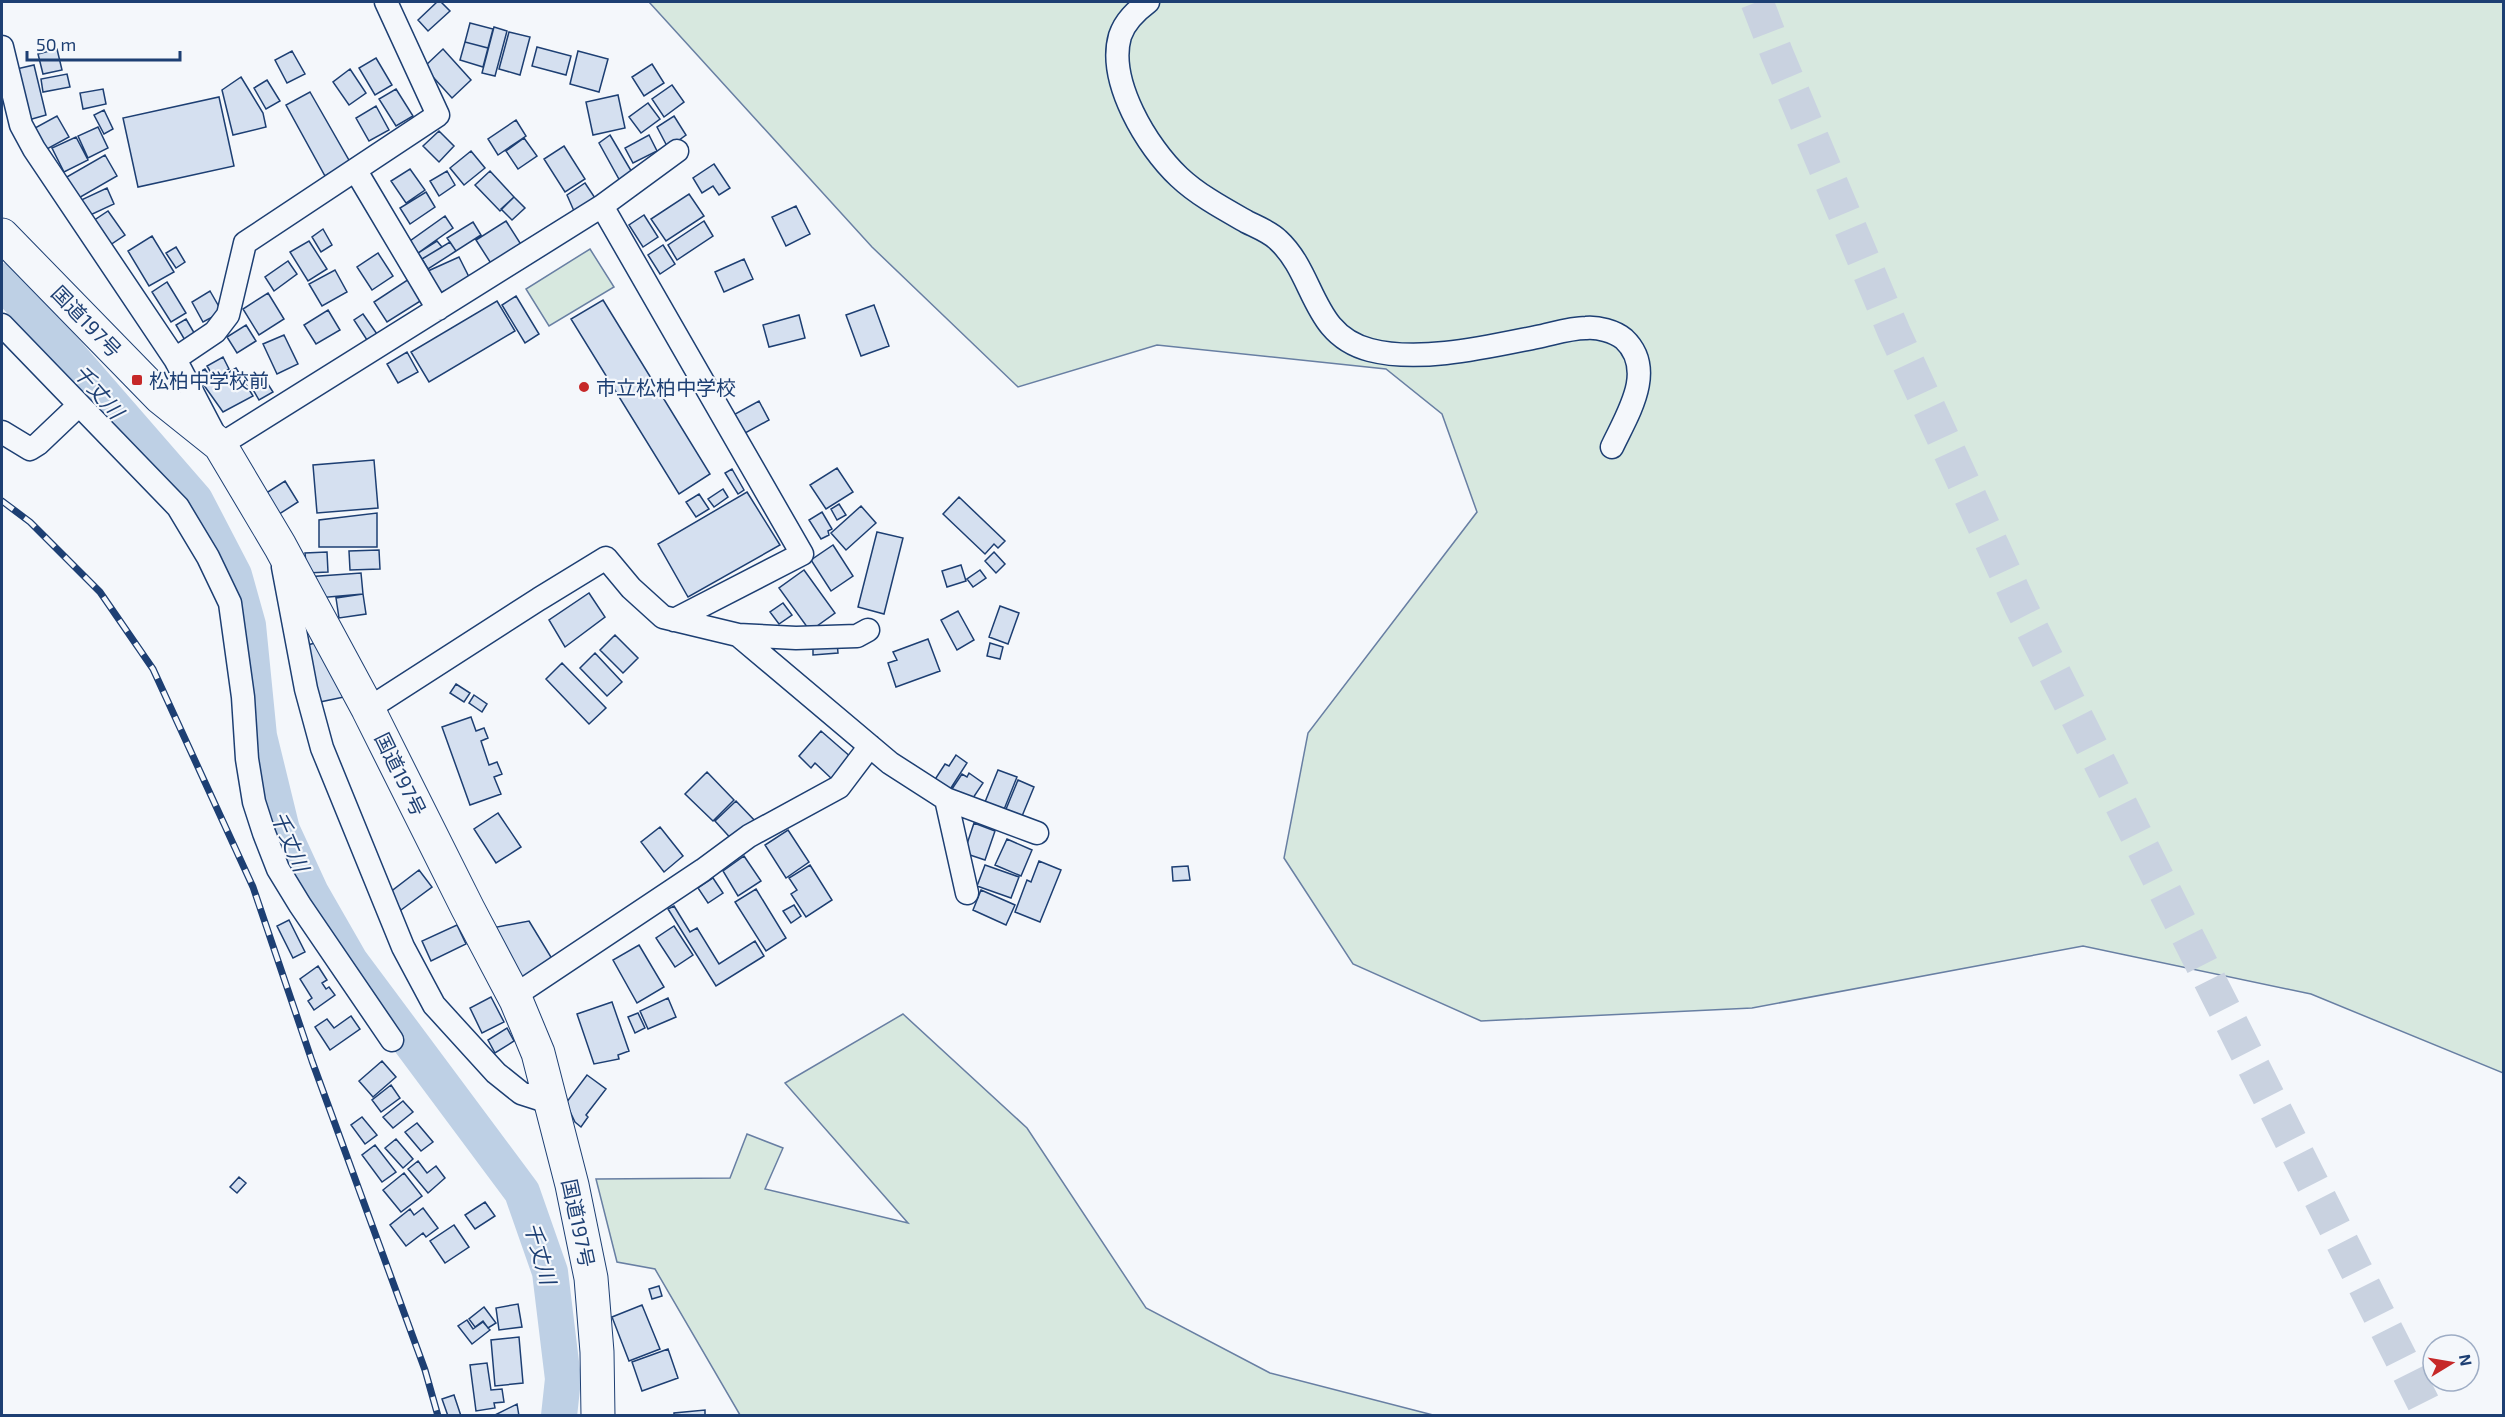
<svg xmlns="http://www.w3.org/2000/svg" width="2505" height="1417" font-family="'Exo 2','Noto Sans JP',sans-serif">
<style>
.green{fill:#d7e8df;stroke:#687fa3;stroke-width:1.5}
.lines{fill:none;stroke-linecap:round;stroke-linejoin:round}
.river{stroke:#bed0e5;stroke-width:36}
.building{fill:#d5e0f0;stroke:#1d3f73;stroke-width:1.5}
.highway-tunnel{stroke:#c9d2e0;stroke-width:33;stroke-dasharray:33 16;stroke-linecap:butt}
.minor-casing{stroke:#1d3f73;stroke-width:25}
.highway-casing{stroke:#1d3f73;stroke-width:35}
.minor{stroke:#f4f7fb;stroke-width:22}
.highway{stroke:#f4f7fb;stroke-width:33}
.rail-casing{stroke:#1d3f73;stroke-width:7}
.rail{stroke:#f4f7fb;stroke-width:4.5;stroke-dasharray:14;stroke-linecap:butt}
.poi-dot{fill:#c62828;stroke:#f4f7fb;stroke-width:2}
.labels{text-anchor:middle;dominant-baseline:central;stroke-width:4.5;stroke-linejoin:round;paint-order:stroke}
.street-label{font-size:20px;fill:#1d3f73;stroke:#f4f7fb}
.poi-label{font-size:20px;fill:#1d3f73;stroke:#f4f7fb;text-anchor:start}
.water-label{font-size:21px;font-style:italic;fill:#1d3f73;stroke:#f4f7fb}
</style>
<rect width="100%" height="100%" fill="#f4f7fb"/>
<path class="green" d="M649 2H2503V1073L2311 994 2083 946 1752 1008 1481 1021 1353 964 1284 858 1308 733 1477 512 1442 414 1386 369 1157 345 1018 387 872 247Z
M590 249 614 287 549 326 526 289Z
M903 1014 1027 1128 1146 1308 1270 1373 1433 1415H740L655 1269 617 1262 596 1179 730 1178 747 1134 783 1148 765 1189 908 1223 785 1083Z"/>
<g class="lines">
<path class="river" d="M2 281 48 331 195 500 234 575 248 625 259 736 282 830 311 893 350 961 522 1192 550 1272 563 1379 559 1416"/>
</g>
<path class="building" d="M437 2H441L450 11 428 31 418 20Z
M470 23 493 29 488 48 465 42Z
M494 27 507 31 495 76 482 73Z
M509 32 530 37 520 75 499 69Z
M465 42 488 48 483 67 460 60Z
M537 47 571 56 566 75 532 66Z
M57 49 62 70 43 74 38 54Z
M443 49 471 80 452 98 424 67Z
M292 51 305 74 287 83 275 60Z
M578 51 608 59 599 92 570 84Z
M376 58 392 85 375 95 359 68Z
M652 64 664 83 644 96 632 77Z
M34 65 46 115 25 121 12 70Z
M350 69 366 93 349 105 333 82Z
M67 74 70 87 43 92 41 79Z
M241 77 263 113 266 127 233 135 222 90Z
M267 80 280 101 266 109 254 88Z
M672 85 684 102 664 117 652 99Z
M103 89 106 104 83 109 80 93Z
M396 89 413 116 396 126 379 99Z
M310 92 350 162 325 176 286 105Z
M618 95 625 128 593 135 586 102Z
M219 97 234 166 138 187 123 118Z
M648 103 660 119 641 133 629 117Z
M376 106 389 130 369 141 356 118Z
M104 110 113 129 104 134 94 115Z
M57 116 69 137 47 149 35 128Z
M674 116 686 135 668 148 657 127Z
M516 120 526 136 498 155 488 139Z
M98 127 108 148 88 158 78 136Z
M439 131 454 146 439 162 423 146Z
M610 135 633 174 620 181 599 143Z
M649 135 657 151 633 163 625 148Z
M76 137 88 160 64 172 52 148Z
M524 138 537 156 518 169 506 151Z
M564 146 585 179 565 192 544 159Z
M471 151 485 168 464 185 450 168Z
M105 155 117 176 77 199 65 178Z
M714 164 730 188 719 195 713 186 702 193 693 178Z
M410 169 425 190 406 203 391 181Z
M447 171 455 185 439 196 430 181Z
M490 171 514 197 500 211 475 185Z
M585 183 595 198 574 211 567 195Z
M107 188 114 204 86 217 79 201Z
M426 192 435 207 410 224 400 208Z
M689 194 704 216 666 241 651 219Z
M514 197 525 208 512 220 501 209Z
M796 206 810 234 786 246 772 217Z
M108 211 125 235 104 249 87 225Z
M644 215 658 237 643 247 629 225Z
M445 216 453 228 418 253 410 241Z
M506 221 522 246 492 265 476 240Z
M704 221 713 236 677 260 668 245Z
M473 222 481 235 456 251 447 238Z
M323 229 332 245 321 252 312 237Z
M152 236 174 272 149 286 128 251Z
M309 241 327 269 308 281 290 252Z
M437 241 442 247 422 259 418 253Z
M450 242 456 251 428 269 422 259Z
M663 245 675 264 660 274 648 255Z
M176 247 185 262 176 268 166 253Z
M378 253 393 276 372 290 357 267Z
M459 257 470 279 438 294 428 271Z
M744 259 753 279 724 292 715 272Z
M288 261 297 274 274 291 265 277Z
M335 270 347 292 322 306 309 284Z
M409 279 422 300 387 322 374 302Z
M167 282 186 313 171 322 152 292Z
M210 291 222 312 203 322 192 302Z
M268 293 284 319 259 335 243 309Z
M516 296 539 334 525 343 502 305Z
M603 300 710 474 679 494 571 319Z
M497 301 515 331 429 382 411 352Z
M874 305 889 346 861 356 846 315Z
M328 310 340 330 316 344 304 325Z
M363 314 377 334 367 340 354 320Z
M799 315 805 338 769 347 763 325Z
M186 319 196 336 186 342 176 325Z
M246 325 256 341 237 353 227 337Z
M284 335 298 364 277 374 263 344Z
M407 352 418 372 398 383 387 364Z
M223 357 229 369 214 378 207 366Z
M236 368 253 396 223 412 196 374 205 369 213 382Z
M264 378 273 392 259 400 251 386Z
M759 401 769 420 736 438 726 419Z
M374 460 378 508 317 513 313 465Z
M837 468 853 492 826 509 810 485Z
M732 469 744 490 738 494 725 473Z
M285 481 298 502 273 518 260 497Z
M723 489 728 497 714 507 708 499Z
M747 492 780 545 688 597 658 544Z
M699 494 709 509 696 517 686 502Z
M959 497 1005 541 998 548 994 544 985 554 943 514Z
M839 504 846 515 837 520 831 509Z
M861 506 876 523 846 550 831 533Z
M822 512 832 529 828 531 829 535 821 539 809 520Z
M377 513V547H319V520Z
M877 532 903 538 884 614 858 607Z
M833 545 853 576 831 591 811 560Z
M379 550 380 569 350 570 349 551Z
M327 552 328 572 307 573 305 553Z
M994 552 1005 564 996 573 985 561Z
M961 565 966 581 947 587 942 571Z
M804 570 835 613 810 631 779 588Z
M980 570 986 578 973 587 967 579Z
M361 573 363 594 317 598 306 577Z
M589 593 605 617 565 647 549 620Z
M363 594 366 614 339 618 336 598Z
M783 603 792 615 779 624 770 612Z
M1000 606 1019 613 1008 644 989 637Z
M958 611 974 640 957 650 941 620Z
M615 635 638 658 623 673 600 650Z
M928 639 940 671 896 687 888 663 897 660 893 652Z
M837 642 838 653 813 655V643Z
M315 643 344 697 315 703 304 646Z
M990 643 1003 647 1000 659 987 656Z
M595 653 622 682 607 696 580 668Z
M562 663 606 708 589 724 546 679Z
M456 684 470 693 464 702 450 693Z
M474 695 487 704 482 712 469 703Z
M471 717 476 731 484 728 488 738 481 741 489 765 497 762 502 774 494 777 501 794 470 805 442 727Z
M821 731 852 758 833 780 815 763 811 768 799 756Z
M956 755 967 763 949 791 934 781 945 764 949 766Z
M998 770 1017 777 1001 817 985 802Z
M707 772 734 800 713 821 685 794Z
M969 773 983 783 969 804 950 792 962 774 967 777Z
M1018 780 1034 787 1020 821 1004 814Z
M736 801 757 823 735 843 715 821Z
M498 813 521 847 496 863 474 829Z
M974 823 995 831 985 860 964 853Z
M660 827 683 856 664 872 641 842Z
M788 830 809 862 786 878 765 845Z
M1007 839 1032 850 1021 876 995 865Z
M744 856 761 881 738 896 723 871Z
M1039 861 1061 870 1040 922 1015 912 1027 880 1031 882Z
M810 865 832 900 806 917 791 894 797 890 789 878Z
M985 865 1019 877 1011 898 977 886Z
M1188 866 1190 880 1173 881 1172 867Z
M419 870 432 887 401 910 389 893Z
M713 878 723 893 708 903 698 888Z
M756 889 786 938 766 951 735 902Z
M981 890 1015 905 1006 925 973 910Z
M794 905 801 916 791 923 783 911Z
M674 906 690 932 697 928 719 964 755 941 764 956 716 986 668 909Z
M289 920 305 952 293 958 277 926Z
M529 921 554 962 524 981 492 928Z
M457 925 466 944 431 961 422 941Z
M674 926 693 955 675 967 656 938Z
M639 945 664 987 637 1003 613 960Z
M318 966 327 980 322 983 326 989 329 987 335 995 314 1010 308 1001 312 998 300 979Z
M491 997 504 1022 482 1033 470 1008Z
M668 998 676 1017 648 1029 640 1011Z
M612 1002 629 1051 618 1055 619 1059 594 1064 577 1014Z
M638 1013 645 1028 635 1033 628 1017Z
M351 1016 360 1029 330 1050 315 1027 327 1019 334 1028Z
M507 1028 514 1041 495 1053 488 1040Z
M382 1061 396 1077 373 1097 359 1081Z
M587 1075 606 1089 586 1115 588 1117 581 1127 575 1122 566 1103Z
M391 1085 400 1098 381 1112 372 1100Z
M403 1101 413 1112 393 1128 383 1117Z
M362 1117 377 1135 365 1144 351 1125Z
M417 1123 433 1142 421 1151 405 1132Z
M396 1139 413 1159 403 1168 385 1148Z
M375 1145 396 1172 382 1182 362 1155Z
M418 1161 427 1173 436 1166 445 1178 428 1193 408 1169Z
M404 1173 422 1196 401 1212 383 1190Z
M239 1177 246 1183 237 1193 230 1187Z
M485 1202 495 1216 475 1229 465 1215Z
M423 1208 438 1228 426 1237 423 1233 406 1246 390 1225 410 1209 414 1215Z
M454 1225 469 1247 445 1263 430 1241Z
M659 1286 662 1296 652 1299 649 1289Z
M518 1304 522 1327 499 1330 496 1308Z
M642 1305 660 1349 629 1361 612 1317Z
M484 1307 496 1323 488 1328 483 1321 475 1327 469 1319Z
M467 1320 473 1329 483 1322 490 1330 472 1344 458 1326Z
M519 1337 523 1383 495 1386 491 1340Z
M668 1349 678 1378 642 1391 632 1362Z
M487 1363 491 1390 502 1389 504 1402 494 1403 495 1408 476 1411 470 1365Z
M454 1395 461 1416H448L442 1399Z
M517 1404 519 1416H493Z
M705 1410V1416H674V1413Z"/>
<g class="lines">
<path class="highway-tunnel" d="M1757 2 1777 54 1894 332 2021 607 2430 1416"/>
<g class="minor-casing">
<path id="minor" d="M1148 2C1136 11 1125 21 1120 36 1107 81 1147 147 1179 177 1198 195 1224 209 1247 222 1257 227 1270 232 1278 240 1316 275 1311 335 1370 350 1420 363 1487 347 1537 337 1552 334 1570 328 1586 328 1598 327 1614 331 1624 339 1657 370 1627 415 1612 447
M2 47 21 125 34 149 175 359 220 445 602 206 677 151
M356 171 438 309
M602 206 802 554 674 620
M2 325 178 507 208 557 230 603 243 697 247 759 254 802 264 833 278 869 300 905 392 1040
M175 359 215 332 228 315 245 243 438 115 386 2
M2 432 30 449 38 444 79 405
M283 567 306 689 322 748 403 947 434 1005 496 1073 521 1093 549 1102
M738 635 890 763 946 799 967 893
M368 709 539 599 606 558 631 588 663 617 738 635 796 638 857 636 868 630
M946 799 1037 833
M514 996 703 870 749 836 839 787 870 746"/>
</g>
<g class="highway-casing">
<path id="highway" d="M2 235 160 397 220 445 280 546 368 709 468 909 516 1000 538 1053 572 1185 591 1278 597 1352 598 1416"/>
</g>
<use href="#minor" class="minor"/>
<use href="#highway" class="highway"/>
<g class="rail-casing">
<path id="rail" d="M2 501 30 522 100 592 153 669 253 887 312 1061 425 1370 438 1416"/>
</g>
<use href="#rail" class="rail"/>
</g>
<g class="poi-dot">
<rect x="131" y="374" width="12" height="12" rx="3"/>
<circle cx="584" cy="387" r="6"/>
</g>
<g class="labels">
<g class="street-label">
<text transform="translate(87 321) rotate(46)">国道197号</text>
<text transform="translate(401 774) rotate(64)">国道197号</text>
<text transform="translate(579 1223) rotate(78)">国道197号</text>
</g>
<g class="poi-label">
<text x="149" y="380">松柏中学校前</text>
<text x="596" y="387">市立松柏中学校</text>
</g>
<g class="water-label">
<text transform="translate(99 391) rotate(49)">千丈川</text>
<text transform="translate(291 841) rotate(67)">千丈川</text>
<text transform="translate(541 1253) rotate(74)">千丈川</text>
</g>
</g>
<rect width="2505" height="1417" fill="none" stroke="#1d3f73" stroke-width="6"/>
<g transform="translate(2451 1363) rotate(79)"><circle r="28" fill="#f4f7fb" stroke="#9eadc5" stroke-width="1.5"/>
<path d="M0-4.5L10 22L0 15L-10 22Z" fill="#c62828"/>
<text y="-9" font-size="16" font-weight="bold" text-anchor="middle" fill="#1d3f73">N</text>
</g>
<path d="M27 51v9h153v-9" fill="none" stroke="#1d3f73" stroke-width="3"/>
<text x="36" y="51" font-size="18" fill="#1d3f73" stroke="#f4f7fb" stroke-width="4.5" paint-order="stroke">50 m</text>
</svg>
